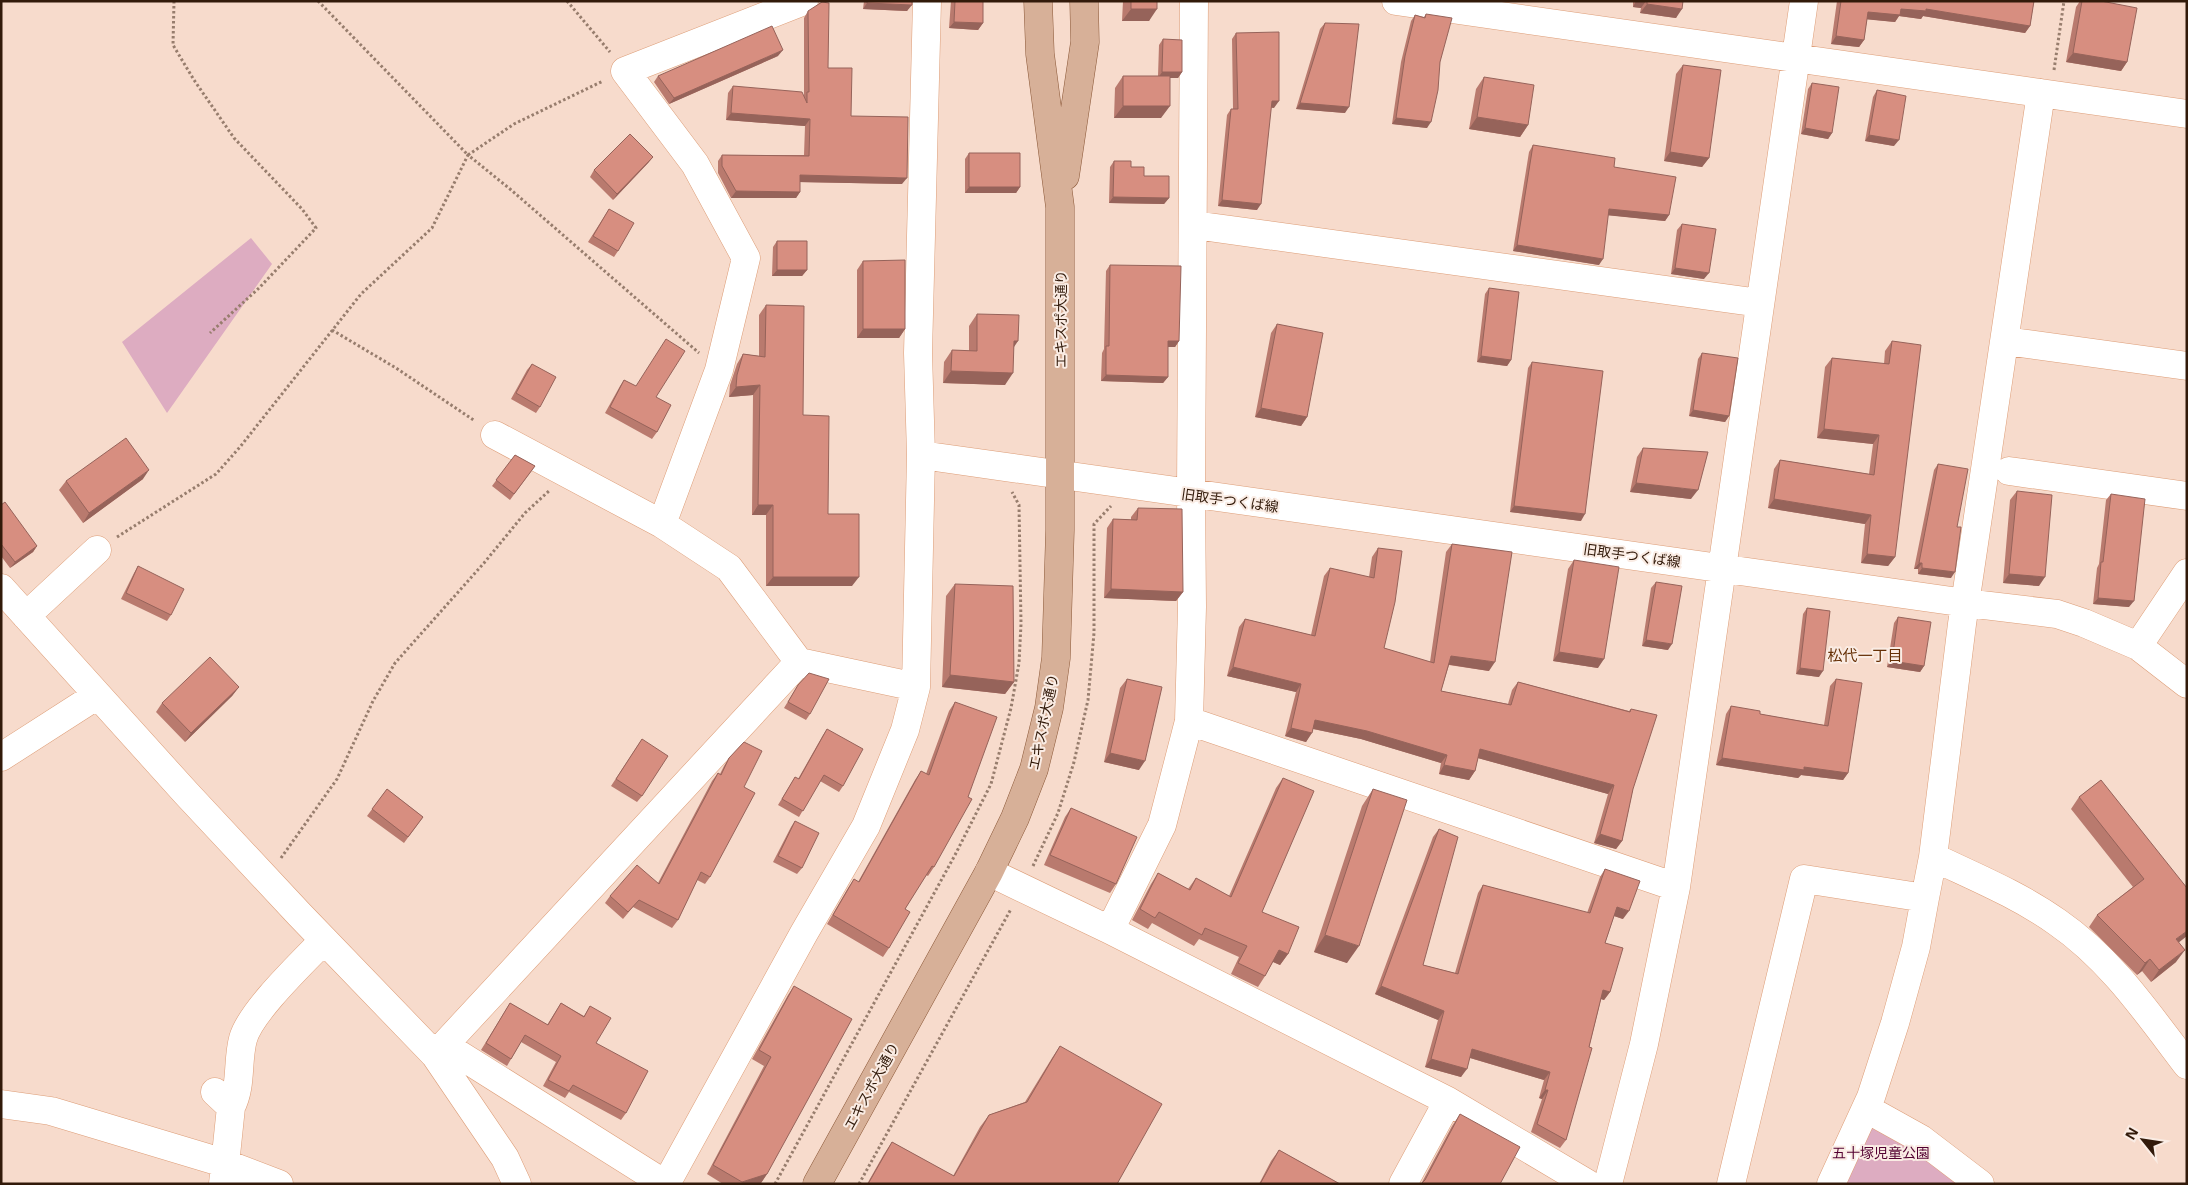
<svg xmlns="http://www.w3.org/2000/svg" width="2188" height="1185" font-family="'Open Sans','Noto Sans JP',sans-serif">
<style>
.green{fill:#ddacc1}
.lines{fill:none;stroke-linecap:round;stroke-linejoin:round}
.minor-casing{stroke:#dd9d77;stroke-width:29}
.major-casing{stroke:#8c5939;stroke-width:29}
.path{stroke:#977d6d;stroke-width:3;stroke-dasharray:2.5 2.5;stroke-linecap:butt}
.minor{stroke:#fff;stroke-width:28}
.major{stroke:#d7b098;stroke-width:28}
.wall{fill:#b97a6e}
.shaded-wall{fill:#96635a}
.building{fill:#d78e80;stroke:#96635a}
.labels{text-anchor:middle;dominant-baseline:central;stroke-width:4;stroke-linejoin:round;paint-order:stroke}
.street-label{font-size:14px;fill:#321a0a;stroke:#faece4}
.park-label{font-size:14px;fill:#520031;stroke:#faece4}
.neighbourhood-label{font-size:15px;fill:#663006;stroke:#faece4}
</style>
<rect width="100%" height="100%" fill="#f7dbcc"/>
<path class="green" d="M251 238 272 264 167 413 122 342Z
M1867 1109 1980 1184H1831Z"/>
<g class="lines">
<g class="minor-casing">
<path id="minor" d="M804 1 625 71 695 164 746 258 719 370 662 524 729 568 799 662 916 687
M1396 1 2187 114
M1194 225 1760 303
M2005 341 2187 366
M495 435 662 524
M921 455 1966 603 2057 614 2084 623 2138 646 2187 684
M2009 471 2187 496
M1 588 186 793 299 914 435 1055 505 1158 517 1184
M26 616 97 550
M2138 646 2187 573
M1189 721 1676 887
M1 757 96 696
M1933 857C1975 877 2019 895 2057 922 2111 959 2148 1014 2187 1065
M989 872 1110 930 1448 1101 1588 1184
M1110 930 1162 825 1189 721 1192 607 1191 494 1194 1
M444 1045 665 1184
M435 1055 799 662
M215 1092 231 1107 223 1184
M1 1104 51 1111 224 1163 279 1184
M231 1107C242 1086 237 1061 243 1039 250 1012 304 961 324 940
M1867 1109 1921 1139 1980 1184
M666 1184 804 933 866 826 905 730 916 687 921 455 918 353 927 1
M1403 1184 1448 1101
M1608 1184 1644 1044 1676 887 1804 1
M1731 1184 1804 879 1925 898
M1831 1184 1871 1097 1895 1023 1916 947 1925 898 1933 857 1962 624 2041 93"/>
</g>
<g class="major-casing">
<path id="major" d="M1065 176 1085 42 1084 1
M817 1184 989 872 1015 818 1034 769 1049 708 1056 658 1060 530V207L1040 54 1038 1"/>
</g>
<path class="path" d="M174 1 173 45 194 80 234 138 302 209 316 228 259 288 210 333
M318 1 468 155 514 124 603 81
M567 1 610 52
M2054 70 2064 1
M332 330 396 368 475 421
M117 537 216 474 240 447 361 294 432 228 468 155 510 189 699 353
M281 858 337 779 373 701 395 663 484 563 525 513 550 490
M1033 866 1058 813 1074 762 1088 700 1094 633V524L1111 506
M775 1184 955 855 991 784 1011 708 1019 663 1021 624 1019 505 1012 492
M859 1184 1011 909"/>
<use href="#minor" class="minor"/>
<use href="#major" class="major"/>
</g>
<path class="wall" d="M864 1H912L907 11 863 9Z
M951 1H983V23L978 30 949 28Z
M1123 1H1157L1149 21H1122Z
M1633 1H1683L1676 18 1640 13 1641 8 1633 7Z
M1837 1H2034L2030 26 2025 33 1923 16 1921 19 1899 16 1895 22 1867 19 1864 40 1859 47 1831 44Z
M2080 1H2101L2127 62 2121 71 2066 62 2076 7Z
M808 11 828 68 851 116 902 184 800 182V192L796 198H731L718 173V161L722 155H804L805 126 726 120 728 93 733 86 804 97V18Z
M1426 14 1440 62 1427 128 1392 124 1401 62 1411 21 1415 15 1424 17Z
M1325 23 1345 113 1296 109 1320 29Z
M1236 33 1274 108 1271 107 1257 210 1218 206 1227 115 1231 109H1233L1232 39Z
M1163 39 1182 72 1178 78H1170L1161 118H1114L1115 88 1123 76H1158L1159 45Z
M778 56 669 104 654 82 658 76Z
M1683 65 1709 158 1702 167 1664 161 1676 74Z
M1484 77 1528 125 1520 137 1469 129 1476 89Z
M1812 83 1832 133 1828 139 1801 134 1808 89Z
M1877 90 1894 146 1865 141 1873 97Z
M1533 145 1614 167 1669 215 1665 221 1608 215 1599 265 1513 251 1529 152Z
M969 153 1020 187 1016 193H965V159Z
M653 157 648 163 613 200 590 177 594 170Z
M1114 161 1131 167 1144 176 1169 198 1164 204 1109 203 1110 167Z
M609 209 618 251 614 257 588 242Z
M1682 224 1704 279 1671 274 1677 230Z
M777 241 807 270 802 276H772L773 247Z
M863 261 905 329 899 338H857V270Z
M1110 265 1179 341 1175 347H1168V377L1163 383 1101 381 1102 353 1104 349 1106 271Z
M1489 288 1511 360 1507 366 1477 362 1485 294Z
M766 305 803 415 828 514 852 586H766V515H752L753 395 729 397 730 385 737 364 743 354 759 356V315Z
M977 314 1014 347 1005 385 943 383 944 362 952 350 969 351V326Z
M1277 324 1307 417 1301 426 1255 417 1271 333Z
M1892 341 1895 557 1888 566 1861 563 1865 524 1768 508 1774 469 1780 460 1869 474 1873 444 1817 438 1825 367 1832 358 1884 364 1885 351Z
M1702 353 1729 416 1725 422 1689 416 1698 359Z
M1532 362 1581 521 1510 512 1528 368Z
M532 364 540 407 536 413 511 399 527 370Z
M624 380 656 397 657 432 652 439 605 413 620 386Z
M1643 448 1691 499 1630 492 1637 457Z
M515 455 535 466 510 500 492 486Z
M1938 464 1957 527 1951 578 1918 574V569H1914L1934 470Z
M143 479 83 523 59 490 66 481Z
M2017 491 2039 586 2003 583 2010 500Z
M2111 494 2129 607 2093 604 2097 568 2099 564 2106 500Z
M1 505 37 546 33 552 10 568 1 556Z
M1138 508 1183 592 1176 601 1104 598 1107 528 1113 519 1131 520V517Z
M1452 544 1489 671 1449 665 1441 691 1508 704 1512 690 1518 682 1629 711 1631 709 1633 789 1622 841 1616 849 1594 843 1608 794 1478 758 1475 771 1469 780 1439 774 1441 763 1361 739 1313 729 1306 742 1285 736 1296 692 1227 676 1239 627 1245 619 1311 635 1324 576 1330 568 1369 577 1372 557 1378 548 1384 648 1430 662 1446 552Z
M1574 560 1598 668 1553 661 1568 569Z
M138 566 171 615 167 621 121 599 134 573Z
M1656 582 1668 650 1642 646 1651 588Z
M955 584 1014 682 1005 694 942 687 946 596Z
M1807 608 1819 677 1796 674 1803 614Z
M1898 617 1924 666 1920 672 1887 667 1894 623Z
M1127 679 1139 770 1104 762 1120 688Z
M1836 679 1848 773 1843 780 1801 775 1798 778 1716 765 1726 714 1731 706 1760 714 1824 725 1830 686Z
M798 685 810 714 806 720 784 708Z
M239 687 232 696 185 742 156 712 162 703Z
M955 702 934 867 928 876 926 875 905 909 889 948 883 957 827 924 848 888 854 879 858 882 915 780 921 771 926 774 949 711Z
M827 729 843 786 839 792 820 781 799 817 778 805 795 777 798 779 823 735Z
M642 739V796L637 802 611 786Z
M729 758 744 787 710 877 705 884 697 880 678 920 672 928 633 907 623 919 605 903 610 896 658 883 712 781 718 773 720 774 724 766Z
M1283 778 1262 912 1288 954 1280 965 1273 962 1265 976 1258 987 1231 974 1239 957 1199 939 1194 946 1152 923 1148 929 1132 920 1151 884 1158 873 1188 889 1196 878 1229 896 1276 788Z
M2101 780 2179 942 2176 962 2151 982 2142 971 2137 975 2089 927 2097 915 2133 887 2071 809 2079 797Z
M387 789 423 817 404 843 367 816Z
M1373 789 1347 963 1314 952 1362 806Z
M1071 808 1116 884 1110 893 1044 865 1065 817Z
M795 821 802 868 797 874 773 862 791 827Z
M1439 829 1423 965 1455 973 1478 893 1483 885 1587 913 1600 877 1605 869 1623 919 1614 916 1605 943 1610 992 1604 1000 1601 999 1566 1140 1560 1148 1531 1132 1542 1099 1539 1098 1544 1080 1470 1058 1461 1077 1425 1067 1438 1020 1375 994 1433 837Z
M794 986 767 1174 761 1183 758 1184H723L707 1174 764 1066 752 1059 788 995Z
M510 1003 547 1025 561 1003 584 1016 590 1006 596 1043 626 1113 621 1120 569 1092 565 1098 543 1086 556 1062 521 1042 507 1066 481 1050Z
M1060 1046 1117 1184H867L884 1154 892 1142 953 1176 980 1127 989 1115 1025 1102 1052 1058Z
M1460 1114 1500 1184H1421L1452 1126Z
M1279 1150 1340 1184H1259L1271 1161Z"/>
<path class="shaded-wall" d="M1636 1H1646L1641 8 1633 7Z
M867 3 912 5 907 11 863 9Z
M1647 4 1682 9 1676 18 1640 13Z
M1131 9H1157L1149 21H1122Z
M1901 9H1926L2030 26 2025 33 1923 16 1921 19 1899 16 1895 22 1863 19 1868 12Z
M954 22 983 23 978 30 949 28Z
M1836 36 1864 40 1859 47 1831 44Z
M783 50 778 56 669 104 674 98Z
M2073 53 2127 62 2121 71 2066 62Z
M1162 72H1182L1178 78H1158Z
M1272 101H1279L1274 108 1267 107Z
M1300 103 1349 107 1345 113 1296 109Z
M1123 106H1170L1161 118H1114Z
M731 113 810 119 805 126 726 120Z
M1477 117 1528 125 1520 137 1469 129Z
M1396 118 1431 122 1427 128 1392 124Z
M1805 128 1832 133 1828 139 1801 134Z
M1869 135 1899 140 1894 146 1865 141Z
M1670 152 1709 158 1702 167 1664 161Z
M653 157 648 163 613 200 617 194Z
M800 175 907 178 902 184 796 182Z
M969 187H1020L1016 193H965Z
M736 191 800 192 796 198H731Z
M1113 197 1169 198 1164 204 1109 203Z
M1222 200 1261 204 1257 210 1218 206Z
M1609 209 1669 215 1665 221 1605 215Z
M1517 245 1603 259 1599 265 1513 251Z
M1675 268 1709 273 1704 279 1671 274Z
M777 270H807L802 276H772Z
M863 329H905L899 338H857Z
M1014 341H1018L1010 353Z
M1168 341H1179L1175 347H1164Z
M1481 356 1511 360 1507 366 1477 362Z
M951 371 1013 373 1005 385 943 383Z
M1106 375 1168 377 1163 383 1101 381Z
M760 385 753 395 729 397 736 387Z
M1261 408 1307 417 1301 426 1255 417Z
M1693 410 1729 416 1725 422 1689 416Z
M1824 429 1879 435 1873 444 1817 438Z
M149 470 143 479 83 523 89 513Z
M1636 483 1698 490 1691 499 1630 492Z
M1774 499 1871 515 1865 524 1768 508Z
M758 505H773L766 515H752Z
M1514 506 1585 514 1581 521 1510 512Z
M37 546 33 552 10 568 15 562Z
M1867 554 1895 557 1888 566 1861 563Z
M1919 563H1922L1918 569H1914Z
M1922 568 1955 572 1951 578 1918 574Z
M2009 574 2045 577 2039 586 2003 583Z
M773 577H859L852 586H766Z
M1111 589 1183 592 1176 601 1104 598Z
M2098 598 2134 601 2129 607 2093 604Z
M1646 640 1672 644 1668 650 1642 646Z
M1559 652 1604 659 1598 668 1553 661Z
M1451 656 1495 662 1489 671 1445 664Z
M1892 661 1924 666 1920 672 1887 667Z
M1233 667 1301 684 1296 692 1227 676Z
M1800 668 1823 671 1819 677 1796 674Z
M950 675 1014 682 1005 694 942 687Z
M239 687 232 696 185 742 191 733Z
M1315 720 1367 731 1447 755 1441 763 1361 739 1309 728Z
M1291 728 1312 733 1306 742 1285 736Z
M1480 749 1614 785 1608 794 1474 757Z
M1110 753 1145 761 1139 770 1104 762Z
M1722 758 1804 767 1848 773 1843 780 1801 775 1798 778 1716 765Z
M1444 765 1475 771 1469 780 1439 774Z
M1600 834 1622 841 1616 849 1594 843Z
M1617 907 1629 911 1623 919 1611 915Z
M2187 931V936L2168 951 2176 939Z
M1325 935 1359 946 1347 963 1314 952Z
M1279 950 1288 954 1280 965 1271 961Z
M2185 950 2176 962 2151 982 2159 970Z
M2150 959 2142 971 2137 975 2145 963Z
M1381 986 1444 1011 1438 1020 1375 994Z
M1603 990 1610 992 1604 1000 1598 998Z
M1472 1049 1550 1072 1544 1080 1467 1057Z
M1431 1059 1467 1069 1461 1077 1425 1067Z
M1545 1090H1548L1542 1099 1539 1098Z
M767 1174 761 1183 758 1184H741L742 1182Z"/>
<path class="building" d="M867 1H912V5L867 3Z
M955 1H983V23L954 22Z
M1131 1H1157V9H1131Z
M1647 1H1683L1682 9 1647 4Z
M1841 1H2034L2030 26 1926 9V11L1901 9 1900 15 1868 12 1864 40 1836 36Z
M2082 1H2101L2137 8 2127 62 2073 53Z
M822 2 829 3 828 68H852L851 116 908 117 907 178 800 175V192L736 191 722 166V155L809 156 810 119 731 113 733 86 802 92 807 103V92H809L808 11Z
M1426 14 1452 18 1440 62 1438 90 1431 122 1396 118 1405 56 1415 15 1425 18Z
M1325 23 1359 24 1349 107 1300 103Z
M772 26 783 50 674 98 658 76Z
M1279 32V101H1272L1261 204 1222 200 1231 109H1238L1236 33Z
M1163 39 1182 40V72H1162Z
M1683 65 1721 70 1709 158 1670 152Z
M1123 76H1170V106H1123Z
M1484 77 1534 85 1528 125 1477 117Z
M1812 83 1839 87 1832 133 1805 128Z
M1877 90 1906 96 1899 140 1869 135Z
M630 134 653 157 617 194 594 170Z
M1533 145 1615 158 1614 167 1676 177 1669 215 1609 209 1603 259 1517 245Z
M969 153H1020V187H969Z
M1114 161H1131V167H1144V176H1169V198L1113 197Z
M609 209 634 223 618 251 593 236Z
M1682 224 1716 229 1709 273 1675 268Z
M777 241H807V270H777Z
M905 260V329H863V261Z
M1110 265 1181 266 1179 341H1168V377L1106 375V346H1109Z
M1489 288 1519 292 1511 360 1481 356Z
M766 305 804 306 803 415 829 416 828 514H859V577H773V505H758L760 385 736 387 737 375 743 354 765 357Z
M977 314 1019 315 1018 341H1014L1013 373 951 371 952 350 977 351Z
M1277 324 1323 333 1307 417 1261 408Z
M666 339 685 351 656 397 671 405 657 432 610 407 624 380 636 386Z
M1892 341 1921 345 1895 557 1867 554 1871 515 1774 499 1780 460 1874 475 1879 435 1824 429 1832 358 1889 364Z
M1702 353 1738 358 1729 416 1693 410Z
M1532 362 1603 371 1585 514 1514 506Z
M532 364 556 377 540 407 516 393Z
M126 438 149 470 89 513 66 481Z
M1643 448 1708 452 1698 490 1636 483Z
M515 455 535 466 514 494 496 480Z
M1938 464 1968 469 1957 527H1961L1955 572 1922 568V563H1919Z
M2017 491 2052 495 2045 577 2009 574Z
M2111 494 2145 499 2134 601 2098 598 2101 562H2103Z
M5 502 37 546 15 562 1 544V505Z
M1138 508 1182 509 1183 592 1111 589 1113 519 1137 520Z
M1452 544 1512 552 1495 662 1451 656 1441 691 1511 705 1518 682 1630 712 1631 709 1657 715 1633 789 1622 841 1600 834 1614 785 1480 749 1475 771 1444 765 1447 755 1367 731 1315 720 1312 733 1291 728 1301 684 1233 667 1245 619 1315 636 1330 568 1374 578 1378 548 1402 551 1395 602 1384 648 1434 663Z
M1574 560 1619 567 1604 659 1559 652Z
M138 566 184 589 171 615 126 593Z
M1656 582 1682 586 1672 644 1646 640Z
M955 584 1013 586 1014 682 950 675Z
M1807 608 1830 611 1823 671 1800 668Z
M1898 617 1931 622 1924 666 1892 661Z
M210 657 239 687 191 733 162 703Z
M809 673 829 679 810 714 788 702 798 685Z
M1127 679 1162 687 1145 761 1110 753Z
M1836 679 1862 683 1848 773 1804 767V770L1722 758 1731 706 1760 711V714L1828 726Z
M955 702 997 717 968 797 972 799 934 867 932 866 905 909 910 912 889 948 833 915 854 879 859 882 921 771 929 775Z
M827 729 863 749 843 786 824 775 803 811 782 799 795 777 799 779Z
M642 739 668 756 642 796 616 779Z
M744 742 762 751 744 787 755 793 710 877 701 872 678 920 639 900 628 912 610 896 637 865 659 884 718 773 721 775 729 758Z
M1283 778 1314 791 1262 912 1299 927 1288 954 1279 950 1265 976 1238 963 1247 946 1205 928 1202 935 1159 912 1155 918 1140 909 1158 873 1190 890 1196 878 1231 897Z
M2101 780 2187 888V931L2176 939 2185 950 2159 970 2150 959 2145 963 2097 915 2144 879 2079 797Z
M387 789 423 817 408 837 372 809Z
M1373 789 1407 800 1359 946 1325 935Z
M1071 808 1137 837 1116 884 1050 855Z
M795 821 819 833 802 868 778 856Z
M1439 829 1458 837 1423 965 1458 974 1483 885 1590 913 1605 869 1640 881 1629 911 1617 907 1605 943 1623 948 1610 992 1603 990 1589 1047 1592 1048 1566 1140 1537 1124 1548 1090H1545L1550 1072 1472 1049 1467 1069 1431 1059 1444 1011 1381 986Z
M794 986 852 1019 767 1174 742 1182 713 1165 771 1057 759 1050Z
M510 1003 548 1025 561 1003 584 1017 590 1006 611 1018 596 1043 648 1071 626 1113 573 1085 569 1091 548 1080 561 1056 525 1035 511 1059 486 1043Z
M1060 1046 1162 1104 1117 1184H868L892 1142 954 1176 989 1115 1027 1102Z
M1460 1114 1520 1147 1500 1184H1421L1425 1180Z
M1279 1150 1340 1184H1260Z"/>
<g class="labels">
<g class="street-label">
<text transform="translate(1060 319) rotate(-90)">エキスポ大通り</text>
<text transform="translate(1230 500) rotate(8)">旧取手つくば線</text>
<text transform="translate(1632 555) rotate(8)">旧取手つくば線</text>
<text transform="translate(1043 722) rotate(-78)">エキスポ大通り</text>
<text transform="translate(871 1086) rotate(-61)">エキスポ大通り</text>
</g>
<g class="park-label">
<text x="1881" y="1152">五十塚児童公園</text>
</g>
<g class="neighbourhood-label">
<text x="1865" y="655">松代一丁目</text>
</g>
</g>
<rect width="2188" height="1185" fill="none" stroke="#321a0a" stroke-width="5"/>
<g transform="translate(2143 1140) rotate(300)" stroke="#faece4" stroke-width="4" paint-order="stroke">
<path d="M0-4L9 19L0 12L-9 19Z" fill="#321a0a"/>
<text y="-8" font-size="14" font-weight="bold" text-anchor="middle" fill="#321a0a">N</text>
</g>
</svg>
